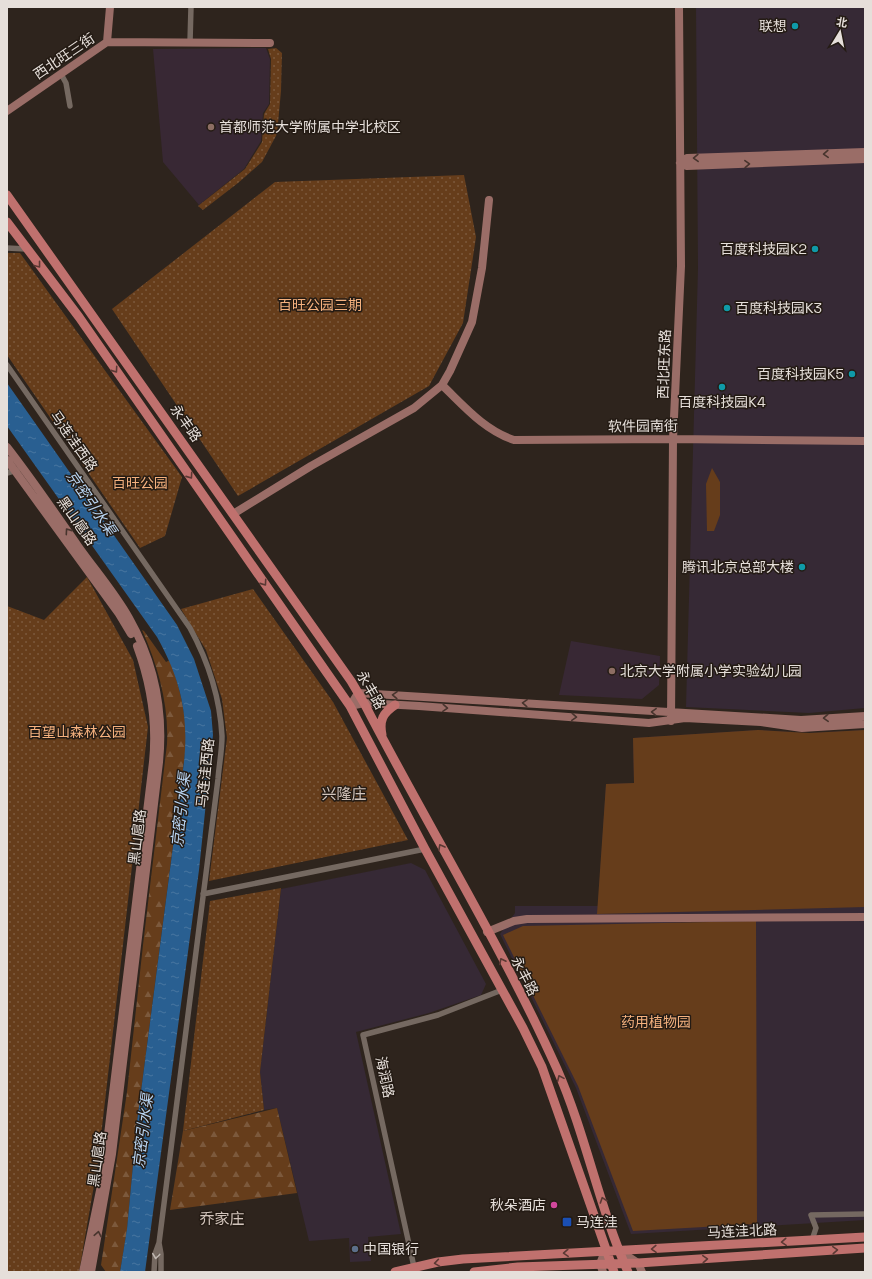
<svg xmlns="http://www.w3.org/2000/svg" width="872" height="1279" font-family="'Space Grotesk','Noto Sans SC',sans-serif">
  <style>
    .commercial { fill: #362935 }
    .education { fill: #382834 }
    .green { fill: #663d1b }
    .forest { fill: url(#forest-firs) }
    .park { fill: url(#park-dots) }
    .water { fill: url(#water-ripples) }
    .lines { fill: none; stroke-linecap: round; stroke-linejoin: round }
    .street { stroke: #756961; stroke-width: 5.5 }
    .secondary { stroke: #9a6d67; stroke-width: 8 }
    .primary { stroke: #c0716e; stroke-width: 9 }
    .oneway { stroke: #47342d }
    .oneway2 { stroke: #5b3934 }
    .oneway3 { stroke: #beb6b0 }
    .culture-dot { fill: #0f9aa8; stroke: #241b14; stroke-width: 1.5 }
    .education-dot { fill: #8d6e63; stroke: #241b14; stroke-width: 1.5 }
    .hotel-dot { fill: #d1479c; stroke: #241b14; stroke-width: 1.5 }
    .transit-dot { fill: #1a4fb4; stroke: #241b14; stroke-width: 1.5 }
    .service-dot { fill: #5c6f8a; stroke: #241b14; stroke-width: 1.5 }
    .labels { text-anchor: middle; stroke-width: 3; stroke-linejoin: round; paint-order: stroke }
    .poi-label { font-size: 14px; fill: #e6dfda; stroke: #241b14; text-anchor: end }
    .street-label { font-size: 14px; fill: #e6dfda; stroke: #241b14 }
    .park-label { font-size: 14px; fill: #f5b17e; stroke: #241b14 }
    .water-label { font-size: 15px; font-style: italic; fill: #b9d5f3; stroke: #241b14 }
    .neighbourhood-label { font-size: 15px; fill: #d2c4bb; stroke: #241b14 }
  </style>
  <defs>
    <pattern id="forest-firs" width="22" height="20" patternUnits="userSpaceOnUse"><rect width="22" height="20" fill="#663d1b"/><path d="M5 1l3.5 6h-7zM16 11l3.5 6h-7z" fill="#7c593c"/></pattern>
    <pattern id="park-dots" width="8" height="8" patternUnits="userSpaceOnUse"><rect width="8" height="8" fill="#663d1b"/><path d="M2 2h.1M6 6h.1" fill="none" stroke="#7c593c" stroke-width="1.8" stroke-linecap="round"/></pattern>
    <pattern id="water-ripples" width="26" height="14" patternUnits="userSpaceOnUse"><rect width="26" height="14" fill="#295f91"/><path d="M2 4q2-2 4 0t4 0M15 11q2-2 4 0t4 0" fill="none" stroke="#4876a0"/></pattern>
  </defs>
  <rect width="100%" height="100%" fill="#2e241d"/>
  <path class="commercial" d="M 696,7 L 865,7 L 865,708 L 809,713 L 686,707 L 698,268 Z
    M 758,730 L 809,733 L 865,730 L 865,1220 L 631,1234 L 576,1088 L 500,934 L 515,913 L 515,906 L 598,906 L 606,784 L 634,783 L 633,738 Z
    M 411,863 L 425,870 L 486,984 L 481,995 L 429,1013 L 356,1032 L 401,1234 L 368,1237 L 371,1261 L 350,1262 L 349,1238 L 309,1241 L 277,1108 L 264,1110 L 260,1072 L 281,889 Z"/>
  <path class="education" d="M 266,48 L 270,59 L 269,104 L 263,113 L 261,141 L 244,169 L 199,205 L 163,162 L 153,49 Z
    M 571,641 L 660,656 L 659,685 L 642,699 L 559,695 Z"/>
  <path class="green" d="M 712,468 L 720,482 L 720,515 L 714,531 L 707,531 L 706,484 Z
    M 758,730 L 809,733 L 865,730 L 865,907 L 597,914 L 606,784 L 634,783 L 633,738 Z
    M 756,921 L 757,1224 L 633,1231 L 578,1086 L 503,935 L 523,926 Z"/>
  <path class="forest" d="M 142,630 L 144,631 L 166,662 L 170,660 C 180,688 187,716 186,746 L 137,1122 L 127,1230 L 120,1272 L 106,1272 L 101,1265 L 127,1092 L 143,945 L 167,744 C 169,705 158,666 142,630 Z
    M 277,1108 L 297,1193 L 170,1210 L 183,1131 Z"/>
  <path class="park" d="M 276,48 L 282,53 L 281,91 L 277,134 L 262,162 L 238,183 L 203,210 L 198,206 L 245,169 L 262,142 L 264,114 L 270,104 L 271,59 L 268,49 Z
    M 464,175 L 476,237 L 463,323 L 429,386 L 238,496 L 112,309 L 275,182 Z
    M 7,253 L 20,253 L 182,477 L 165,536 L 140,548 L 7,355 Z
    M 87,577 L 133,660 L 148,727 L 98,1162 L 79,1272 L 7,1272 L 7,606 L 44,620 Z
    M 253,589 L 333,702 L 408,840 L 209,881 L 227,738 L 222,699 L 206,650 L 181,609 Z
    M 281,888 L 260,1072 L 264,1110 L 183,1131 L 210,901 Z"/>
  <path class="water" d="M 7,383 L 177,625 L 194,659 L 211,711 L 213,735 L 199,870 L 145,1272 L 120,1272 L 127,1229 L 137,1122 L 184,762 C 189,714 180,678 157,637 L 7,426 Z"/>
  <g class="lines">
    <path class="street" d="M 190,42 L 191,7
      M 61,74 L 66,83 L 70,106
      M 7,248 L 26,249
      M 7,365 L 190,628 C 208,661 220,698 222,736 C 222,751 219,765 218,779 L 159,1243
      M 7,473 L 17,470
      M 203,894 L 425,849
      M 812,1240 L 816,1228 L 811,1215 L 865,1214
      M 414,1267 L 363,1035 L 438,1015 L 502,990
      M 154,1272 L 155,1254 L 159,1243 L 161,1254 L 161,1272"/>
    <path class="secondary" d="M 107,42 L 270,43
      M 7,111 L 107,42 L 110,7
      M 680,163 L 687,158 L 865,152
      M 680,163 L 687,166 L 865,159
      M 442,385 C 464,406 484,430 514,440 L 673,439 L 865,441
      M 7,447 C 32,479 55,513 78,546 C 95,570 115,593 129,618 C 154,662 164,712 159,762 L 112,1154 L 91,1272
      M 7,460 L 119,614 L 131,634
      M 233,514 L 311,466 L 414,408 L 442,385 L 450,371 L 472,322 L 482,268 L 489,200
      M 350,706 L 358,693 L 801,720 L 865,716
      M 350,706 L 364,703 L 419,706 L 649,723 L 685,718 L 761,722 L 802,728 L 865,724
      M 671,721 L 673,439 L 681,266 L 679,7
      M 487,932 L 514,921 L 527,919 L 865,917
      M 620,1251 L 638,1263 L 642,1272
      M 83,1272 L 103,1176 L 153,762 C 157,722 151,684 137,646
      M 603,1272 L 600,1264 L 605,1251"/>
    <path class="primary" d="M 7,195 L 351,681 L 364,703 C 427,825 501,944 557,1069 C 586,1135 599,1207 628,1272
      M 7,222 L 79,317 L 350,706 L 425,849 L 523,1028 L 542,1067 L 614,1272
      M 382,735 C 379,720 383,713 395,705
      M 395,1272 L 438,1262 L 463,1259 L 865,1237
      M 474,1272 L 518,1267 L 638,1263 L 865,1248"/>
  </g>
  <defs><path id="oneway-chevron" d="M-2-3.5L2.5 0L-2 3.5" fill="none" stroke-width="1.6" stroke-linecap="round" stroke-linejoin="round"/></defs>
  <g class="oneway">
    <use href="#oneway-chevron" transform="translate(826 154) rotate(177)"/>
    <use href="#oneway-chevron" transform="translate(696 158) rotate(178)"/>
    <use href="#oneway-chevron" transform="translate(747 164) rotate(-2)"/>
    <use href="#oneway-chevron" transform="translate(68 531) rotate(-125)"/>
    <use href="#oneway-chevron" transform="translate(395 695) rotate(-177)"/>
    <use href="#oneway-chevron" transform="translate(525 703) rotate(-176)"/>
    <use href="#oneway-chevron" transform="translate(445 708) rotate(4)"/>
    <use href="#oneway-chevron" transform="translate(654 712) rotate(-178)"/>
    <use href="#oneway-chevron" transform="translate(574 717) rotate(4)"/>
    <use href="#oneway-chevron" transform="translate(826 718) rotate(177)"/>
    <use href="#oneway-chevron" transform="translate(98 1234) rotate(-79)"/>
  </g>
  <g class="oneway2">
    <use href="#oneway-chevron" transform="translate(38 265) rotate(52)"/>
    <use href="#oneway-chevron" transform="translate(115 370) rotate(55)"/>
    <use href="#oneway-chevron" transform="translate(190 476) rotate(55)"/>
    <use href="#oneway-chevron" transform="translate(264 583) rotate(55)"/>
    <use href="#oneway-chevron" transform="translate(441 847) rotate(-119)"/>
    <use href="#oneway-chevron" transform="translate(502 961) rotate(-117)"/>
    <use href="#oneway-chevron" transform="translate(560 1078) rotate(-114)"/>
    <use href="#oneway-chevron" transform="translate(603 1200) rotate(-109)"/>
    <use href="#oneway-chevron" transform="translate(784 1242) rotate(176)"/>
    <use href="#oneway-chevron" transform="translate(654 1249) rotate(178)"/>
    <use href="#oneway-chevron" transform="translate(835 1250) rotate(-4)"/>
    <use href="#oneway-chevron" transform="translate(566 1253) rotate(177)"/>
    <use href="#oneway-chevron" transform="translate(705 1259) rotate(-4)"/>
    <use href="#oneway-chevron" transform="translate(437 1263) rotate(171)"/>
  </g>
  <use class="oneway3" href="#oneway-chevron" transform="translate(156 1256) rotate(97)"/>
  <g class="culture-dot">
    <circle cx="795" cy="26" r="4"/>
    <circle cx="815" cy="249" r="4"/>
    <circle cx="727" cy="308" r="4"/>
    <circle cx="852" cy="374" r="4"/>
    <circle cx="722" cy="387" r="4"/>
    <circle cx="802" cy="567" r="4"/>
  </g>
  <g class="education-dot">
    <circle cx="211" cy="127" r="4"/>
    <circle cx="612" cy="671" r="4"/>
  </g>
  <circle class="hotel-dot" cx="554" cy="1205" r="4"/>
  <rect class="transit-dot" x="562" y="1217" width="10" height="10" rx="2"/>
  <circle class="service-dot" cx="355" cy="1249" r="4"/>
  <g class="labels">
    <g class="poi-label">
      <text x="787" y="31">联想</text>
      <text x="219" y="132" text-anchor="start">首都师范大学附属中学北校区</text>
      <text x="807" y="254">百度科技园K2</text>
      <text x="735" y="313" text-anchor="start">百度科技园K3</text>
      <text x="844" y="379">百度科技园K5</text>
      <text x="722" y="407" text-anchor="middle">百度科技园K4</text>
      <text x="794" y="572">腾讯北京总部大楼</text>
      <text x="620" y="676" text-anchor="start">北京大学附属小学实验幼儿园</text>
      <text x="546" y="1210">秋朵酒店</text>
      <text x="576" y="1227" text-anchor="start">马连洼</text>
      <text x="363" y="1254" text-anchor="start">中国银行</text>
    </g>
    <g class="street-label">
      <text transform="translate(64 56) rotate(-34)" y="5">西北旺三街</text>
      <text transform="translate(664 364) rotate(-88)" y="5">西北旺东路</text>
      <text transform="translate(186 423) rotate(55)" y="5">永丰路</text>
      <text transform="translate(643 426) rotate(-1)" y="5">软件园南街</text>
      <text transform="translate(74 441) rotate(55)" y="5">马连洼西路</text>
      <text transform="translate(77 521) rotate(55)" y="5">黑山扈路</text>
      <text transform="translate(371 690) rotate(60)" y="5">永丰路</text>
      <text transform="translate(205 773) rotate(-84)" y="5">马连洼西路</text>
      <text transform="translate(137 837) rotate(-83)" y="5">黑山扈路</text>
      <text transform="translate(525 976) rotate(63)" y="5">永丰路</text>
      <text transform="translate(385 1077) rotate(78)" y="5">海润路</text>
      <text transform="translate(97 1159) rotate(-82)" y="5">黑山扈路</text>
      <text transform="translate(742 1231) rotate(-3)" y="5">马连洼北路</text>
    </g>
    <g class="park-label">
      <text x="320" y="310">百旺公园三期</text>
      <text x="140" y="488">百旺公园</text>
      <text x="77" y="737">百望山森林公园</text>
      <text x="656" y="1027">药用植物园</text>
    </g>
    <g class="water-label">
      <text transform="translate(91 503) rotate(55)" y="5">京密引水渠</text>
      <text transform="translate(181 810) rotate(-84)" y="5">京密引水渠</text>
      <text transform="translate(143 1131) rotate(-83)" y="5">京密引水渠</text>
    </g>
    <g class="neighbourhood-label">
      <text x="344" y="799">兴隆庄</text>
      <text x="222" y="1224">乔家庄</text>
    </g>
  </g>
  <rect width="872" height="1279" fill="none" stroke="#e6dfda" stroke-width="16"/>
  <g transform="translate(840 32) rotate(10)" stroke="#241b14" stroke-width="3" paint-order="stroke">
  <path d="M0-3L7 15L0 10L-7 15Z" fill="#e6dfda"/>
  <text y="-6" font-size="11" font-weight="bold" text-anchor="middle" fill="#e6dfda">北</text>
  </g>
</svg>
